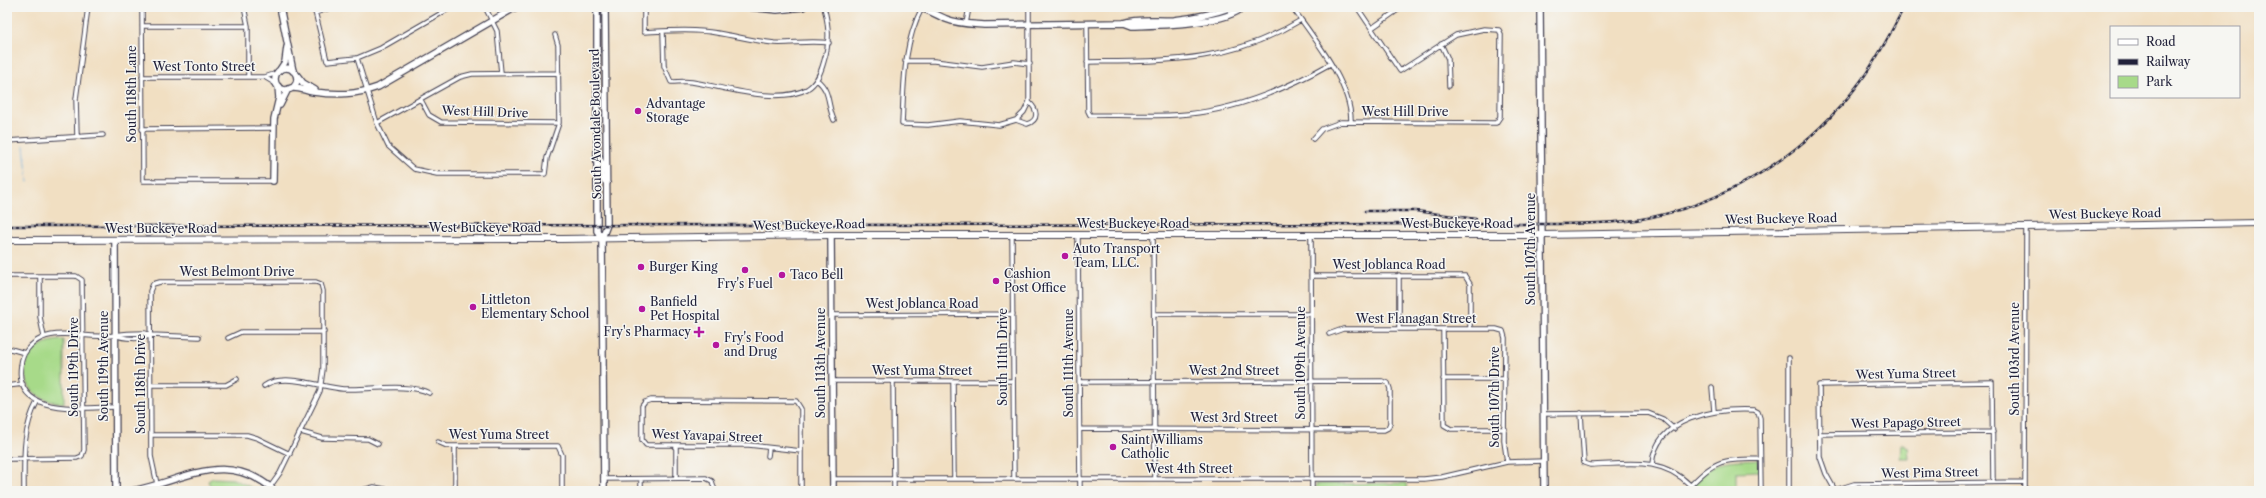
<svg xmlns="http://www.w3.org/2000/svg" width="2266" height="498" font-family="'Libre Caslon Text',serif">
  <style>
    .green { fill: #a7da89; stroke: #647e62 }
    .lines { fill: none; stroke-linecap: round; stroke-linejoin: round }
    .stream { stroke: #65a7d9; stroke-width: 1 }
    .street-casing { stroke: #413e4f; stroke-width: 5.5 }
    .secondary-casing { stroke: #413e4f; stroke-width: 8 }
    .primary-casing { stroke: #413e4f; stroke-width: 8 }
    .street { stroke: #fff; stroke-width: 3.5 }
    .secondary { stroke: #fff; stroke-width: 5.5 }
    .primary { stroke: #fff; stroke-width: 6 }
    .rail-casing { stroke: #22223b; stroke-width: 2.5 }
    .rail { stroke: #f6f6f2; stroke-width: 1; stroke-dasharray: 3; stroke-linecap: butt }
    .poi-dot { fill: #b5179e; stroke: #f6f6f2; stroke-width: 1.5 }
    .labels { text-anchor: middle; stroke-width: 3; stroke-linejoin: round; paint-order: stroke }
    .street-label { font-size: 12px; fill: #22223b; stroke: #f6f6f2 }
    .poi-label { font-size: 12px; fill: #22223b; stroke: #f6f6f2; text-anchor: start }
  </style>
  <rect width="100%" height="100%" fill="#f6f6f2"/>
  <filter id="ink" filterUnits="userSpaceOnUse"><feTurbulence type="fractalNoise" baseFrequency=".025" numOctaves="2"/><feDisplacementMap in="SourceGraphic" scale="8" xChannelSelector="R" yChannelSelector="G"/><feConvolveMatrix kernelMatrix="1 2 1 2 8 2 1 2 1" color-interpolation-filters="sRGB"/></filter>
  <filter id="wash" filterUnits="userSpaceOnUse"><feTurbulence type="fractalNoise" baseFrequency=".012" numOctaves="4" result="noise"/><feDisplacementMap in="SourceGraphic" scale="16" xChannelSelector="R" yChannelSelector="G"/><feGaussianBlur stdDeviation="0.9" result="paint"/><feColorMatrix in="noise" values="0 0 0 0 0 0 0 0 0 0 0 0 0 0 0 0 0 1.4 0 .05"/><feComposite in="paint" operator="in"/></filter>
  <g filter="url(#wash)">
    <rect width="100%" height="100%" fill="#f1dfc2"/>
    <path class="green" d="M 64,340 L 64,403 C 12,402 12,340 64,340 Z
      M 1901,443 L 1908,447 L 1909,458 L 1900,458 Z
      M 1760,459 L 1761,471 L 1736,472 L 1736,491 L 1685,491 C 1717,459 1715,461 1760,459 Z
      M 213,478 L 233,479 L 259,491 C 245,491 212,496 208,481 Z
      M 1406,483 L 1407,491 L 1316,491 L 1316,484 Z"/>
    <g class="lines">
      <path class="stream" d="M 24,146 L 28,182"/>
    </g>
  </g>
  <g filter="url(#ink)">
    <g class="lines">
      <defs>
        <path id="street" d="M 142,7 L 143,181 L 273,181
          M 244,7 L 248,26 L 248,77
          M 314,7 L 327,61 L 357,58 L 381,48 L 452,7
          M 485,7 L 497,31 L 501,73
          M 644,7 L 644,32 C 667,31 693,29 717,33 C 736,36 754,41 774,43 C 792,44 810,40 829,43
          M 1292,7 C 1313,37 1352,84 1351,122
          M 922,8 C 903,44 904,84 902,124 L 928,125 L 960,121 L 999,125 L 1016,120 L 1024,112 L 1029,102 L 1029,7
          M 315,13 L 333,7
          M 1087,23 L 1088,111 L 1090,115 C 1123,115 1156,117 1188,114 C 1239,109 1286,89 1330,64
          M 966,24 L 969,7
          M 142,26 L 248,26
          M 1372,28 L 1402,7
          M 663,32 L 664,66 L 671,82 C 678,82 685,81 692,82 C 724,87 777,105 807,89 C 817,83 821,72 824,61 C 830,42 829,26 824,7
          M 1441,44 L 1448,59 L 1449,86
          M 357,58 L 377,123 L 388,146 L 414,169 L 437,174 L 545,174 L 547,158 L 559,123 L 558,45 L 555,35
          M 905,61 L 934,61 L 982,67 L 1014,62 L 1030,64
          M 1087,62 C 1167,61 1230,63 1301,20
          M 142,77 L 265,77 L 277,73
          M 266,78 L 276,84
          M 817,80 C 831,91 827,105 834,120
          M 421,100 L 429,115 L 441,122 L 559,123
          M 1016,120 L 1027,124 C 1040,120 1037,109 1029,102
          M 377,123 L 460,77 L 472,74 L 559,73
          M 142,129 L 273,128
          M 77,136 L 76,99 L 88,7
          M 1313,139 L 1322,129 L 1341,122 L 1496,123 L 1500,117 L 1501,34 L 1499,30 L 1484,29 L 1456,35 L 1400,71 L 1357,7
          M 7,141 L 103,135
          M 1311,234 L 1312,491
          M 1012,235 L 1014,479
          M 1078,235 L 1080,491
          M 1153,235 L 1155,479
          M 7,276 L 76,276 L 82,280 L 84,450 L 82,456 L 77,458 L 7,459
          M 40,276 L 40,317 L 44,337
          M 1311,276 L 1465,276 L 1470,284 L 1470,329
          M 1154,314 L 1311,314
          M 831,315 L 1013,314
          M 1399,329 L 1399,275
          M 1443,329 L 1444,425 L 1451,429 L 1505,429
          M 1329,334 L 1343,329 L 1496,329 L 1503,331 L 1505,338 L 1504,441 L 1507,462
          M 115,335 C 123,339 143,340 151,335
          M 228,338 L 241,332 L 324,332
          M 7,348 L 25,353
          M 1789,358 L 1789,491
          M 1443,379 L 1505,379
          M 832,381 L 1013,381
          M 893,381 L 894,491
          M 953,381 L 954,479
          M 1079,382 L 1382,381 L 1388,383 L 1390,389 L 1390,423 L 1388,428 L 1384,430 L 1080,429
          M 151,385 L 226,385 L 237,379
          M 7,386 L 23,384
          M 264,386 C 283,372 321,387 343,389 C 363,390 413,383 429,393
          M 1712,387 L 1714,411
          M 116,407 C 84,407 13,418 21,365 C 22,353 31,343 42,338 C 65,329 92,340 115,335 C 125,333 134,333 145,333 L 151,335 L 199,337
          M 1581,413 L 1584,463 L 1590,465 C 1628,464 1661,456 1690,485
          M 1543,414 L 1648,413 L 1663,419 L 1674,429
          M 301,432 L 322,438 L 368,439 L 378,444
          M 1820,434 L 1993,432
          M 151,435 L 247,435 L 257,438 L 290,454
          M 438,442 L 447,446 L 558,446 L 562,455 L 562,491
          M 455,446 L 455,491
          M 676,446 L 676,478
          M 801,451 L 749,445 L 646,445 L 642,440 L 642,406 L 645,402 L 651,400 L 796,401 L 801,409 L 801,491
          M 768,456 L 769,448
          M 1652,464 C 1656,417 1716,408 1754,410 L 1758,412 L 1760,418 L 1761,491
          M 603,479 L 706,478 L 712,481 L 715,491
          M 641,479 L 641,491
          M 833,479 L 1424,479 L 1442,477 L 1507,462 L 1544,461
          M 157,484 L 151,456 L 150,291 L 153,284 L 160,282 L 316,282 L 321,284 L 323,291 L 323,369 L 320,391 L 280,473 L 270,487
          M 1835,490 L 1854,484 L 2025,482
          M 24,491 C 24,459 22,430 37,402
          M 359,491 L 374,487 L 395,491
          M 1685,491 C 1715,460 1718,460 1760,459
          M 1833,491 L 1835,490 L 1826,474 L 1820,457 L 1819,385 L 1992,382 L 1993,482
          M 2025,491 L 2026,227"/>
        <path id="secondary" d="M 280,7 L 293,71
          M 597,7 L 597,231 L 602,238
          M 749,7 L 777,10 L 803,7
          M 916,7 C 926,8 936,15 946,19 C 958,24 971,24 984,25 L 1124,23 C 1139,18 1157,21 1174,20 C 1193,18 1213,14 1232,7
          M 1540,7 L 1544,491
          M 1124,23 L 1132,26 C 1157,25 1225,25 1243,7
          M275 79a11 11 0 1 1 22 0a11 11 0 1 1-22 0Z
          M 279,71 L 285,62 L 287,47
          M 296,74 L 303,83 L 315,90
          M 291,88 C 300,87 305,91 313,92 C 336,95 356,95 378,87 L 516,7
          M 280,105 L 288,89
          M 598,155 L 601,162 L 601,177 L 607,183
          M 273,181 L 274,119 L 279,98 L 278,86
          M 831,235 L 833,491
          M 115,240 L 116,491
          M 132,491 C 184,481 226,448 275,491
          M 604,491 L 602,238 L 607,225 L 605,7"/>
        <path id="primary" d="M 7,240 L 562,239 L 831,235 L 1542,235 L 2259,223"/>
      </defs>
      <use href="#street" class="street-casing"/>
      <use href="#secondary" class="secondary-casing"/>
      <use href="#primary" class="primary-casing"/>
      <use href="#street" class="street"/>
      <use href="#secondary" class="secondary"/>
      <use href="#primary" class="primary"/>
      <defs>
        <path id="rail" d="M 1365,211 L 1416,211 L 1476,219
          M 7,226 L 1542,224 C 1573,224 1605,224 1636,220 C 1724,206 1807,154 1860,82 C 1877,59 1891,33 1904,7"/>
      </defs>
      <use href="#rail" class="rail-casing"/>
      <use href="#rail" class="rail"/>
    </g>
  </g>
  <g class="poi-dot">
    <circle cx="638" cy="111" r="4"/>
    <circle cx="1065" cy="256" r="4"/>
    <circle cx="641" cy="267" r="4"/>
    <circle cx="745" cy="270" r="4"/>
    <circle cx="782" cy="275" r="4"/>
    <circle cx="996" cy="281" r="4"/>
    <circle cx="473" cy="307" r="4"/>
    <circle cx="642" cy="309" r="4"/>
    <path d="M697 326h4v4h4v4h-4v4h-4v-4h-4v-4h4z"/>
    <circle cx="716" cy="345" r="4"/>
    <circle cx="1113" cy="447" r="4"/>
  </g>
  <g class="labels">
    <g class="street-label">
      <text x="204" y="71">West Tonto Street</text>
      <text transform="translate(132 94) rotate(-90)" y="4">South 118th Lane</text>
      <text transform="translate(485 112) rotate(2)" y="4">West Hill Drive</text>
      <text x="1405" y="116">West Hill Drive</text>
      <text transform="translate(596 124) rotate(-91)" y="4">South Avondale Boulevard</text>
      <text transform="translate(2105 214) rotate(-1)" y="4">West Buckeye Road</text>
      <text transform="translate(1781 219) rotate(-1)" y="4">West Buckeye Road</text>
      <text x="1133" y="228">West Buckeye Road</text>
      <text x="1457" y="228">West Buckeye Road</text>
      <text transform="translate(809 225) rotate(-1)" y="4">West Buckeye Road</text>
      <text x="485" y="232">West Buckeye Road</text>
      <text x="161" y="233">West Buckeye Road</text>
      <text transform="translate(1531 249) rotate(-90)" y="4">South 107th Avenue</text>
      <text x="1389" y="269">West Joblanca Road</text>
      <text x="237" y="276">West Belmont Drive</text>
      <text x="922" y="308">West Joblanca Road</text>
      <text x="1416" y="323">West Flanagan Street</text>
      <text transform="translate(1003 357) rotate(-90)" y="4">South 111th Drive</text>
      <text transform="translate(2015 359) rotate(-90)" y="4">South 103rd Avenue</text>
      <text transform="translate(821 363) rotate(-90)" y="4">South 113th Avenue</text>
      <text transform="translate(1069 363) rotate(-90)" y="4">South 111th Avenue</text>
      <text transform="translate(1301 363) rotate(-90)" y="4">South 109th Avenue</text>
      <text transform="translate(104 366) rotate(-90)" y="4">South 119th Avenue</text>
      <text transform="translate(74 367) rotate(-90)" y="4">South 119th Drive</text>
      <text x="922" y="375">West Yuma Street</text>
      <text x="1234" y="375">West 2nd Street</text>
      <text transform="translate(1906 374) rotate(-1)" y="4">West Yuma Street</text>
      <text transform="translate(141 384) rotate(-90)" y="4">South 118th Drive</text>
      <text transform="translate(1495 397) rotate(-90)" y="4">South 107th Drive</text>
      <text x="1234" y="422">West 3rd Street</text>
      <text transform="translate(1906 423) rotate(-1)" y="4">West Papago Street</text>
      <text x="499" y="439">West Yuma Street</text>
      <text transform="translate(707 436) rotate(2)" y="4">West Yavapai Street</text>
      <text x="1189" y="473">West 4th Street</text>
      <text transform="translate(1930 473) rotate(-1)" y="4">West Pima Street</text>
    </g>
    <g class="poi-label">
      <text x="646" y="108">Advantage<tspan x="646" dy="14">Storage</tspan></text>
      <text x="1073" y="253">Auto Transport<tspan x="1073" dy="14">Team, LLC.</tspan></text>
      <text x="649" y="271">Burger King</text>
      <text x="1004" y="278">Cashion<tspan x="1004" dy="14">Post Office</tspan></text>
      <text x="790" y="279">Taco Bell</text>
      <text x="745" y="288" text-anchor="middle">Fry's Fuel</text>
      <text x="481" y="304">Littleton<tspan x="481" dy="14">Elementary School</tspan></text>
      <text x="650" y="306">Banfield<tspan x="650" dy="14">Pet Hospital</tspan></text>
      <text x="691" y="336" text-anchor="end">Fry's Pharmacy</text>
      <text x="724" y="342">Fry's Food<tspan x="724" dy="14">and Drug</tspan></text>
      <text x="1121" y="444">Saint Williams<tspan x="1121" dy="14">Catholic</tspan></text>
    </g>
  </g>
  <rect width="2266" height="498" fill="none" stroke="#f6f6f2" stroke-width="24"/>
  <rect x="2110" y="26" width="130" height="72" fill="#f6f6f2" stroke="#a1a1a9"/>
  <rect x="2118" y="39" width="20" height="6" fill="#ffffff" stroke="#a1a1a9"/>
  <text x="2146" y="46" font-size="12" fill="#22223b">Road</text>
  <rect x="2118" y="59" width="20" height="6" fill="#22223b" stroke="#a1a1a9"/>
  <text x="2146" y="66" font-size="12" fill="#22223b">Railway</text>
  <rect x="2118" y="76" width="20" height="12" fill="#a7da89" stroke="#a1a1a9"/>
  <text x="2146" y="86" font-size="12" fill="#22223b">Park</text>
</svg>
